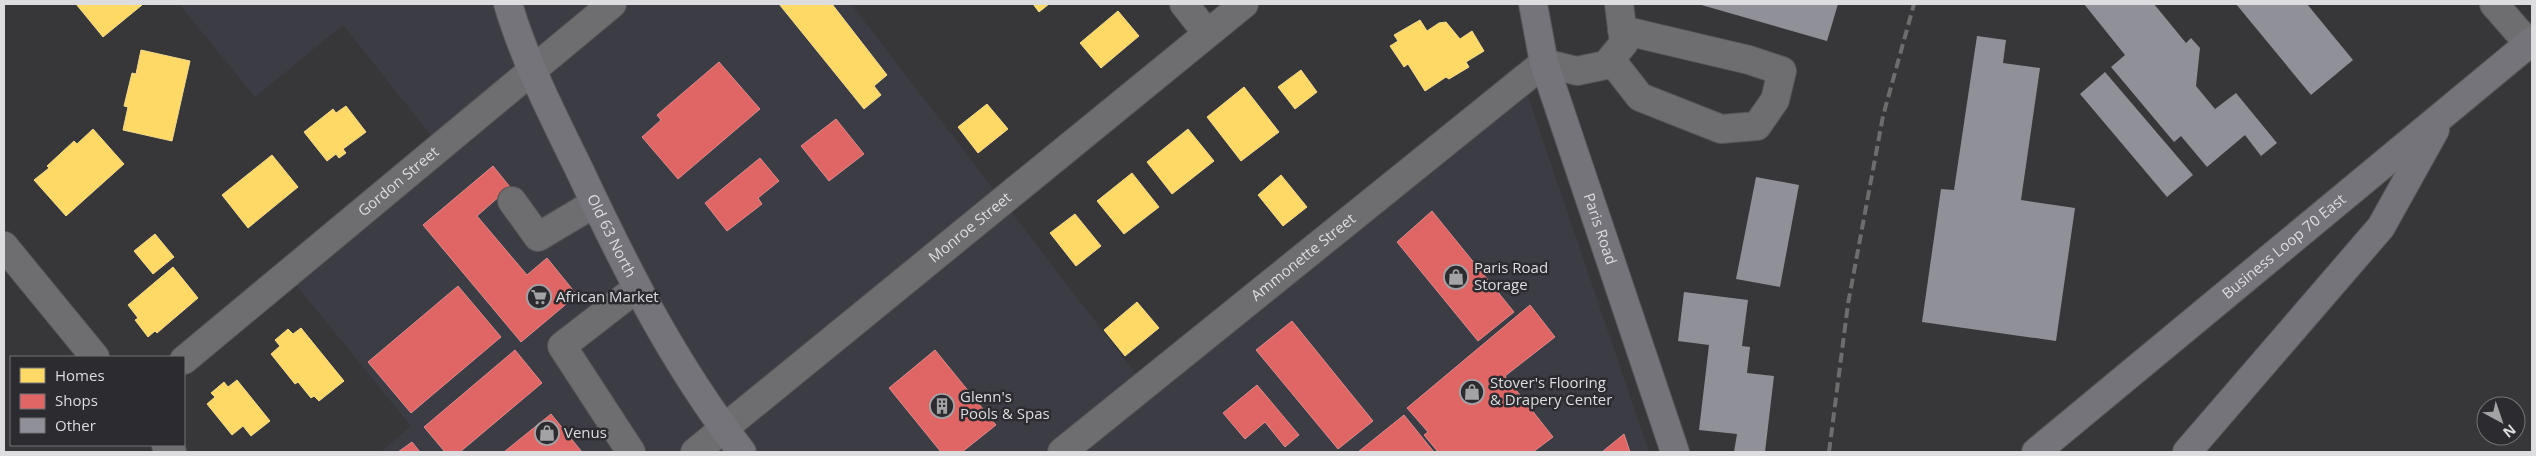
<svg xmlns="http://www.w3.org/2000/svg" width="2536" height="456" font-family="'Open Sans',sans-serif">
  <style>
    .built { fill: #3c3c45 }
    .homes { fill: #ffd966; stroke: #f5da8b }
    .shops { fill: #e06666; stroke: #df8a8b }
    .building { fill: #909098 }
    .lines { fill: none; stroke-linecap: round; stroke-linejoin: round }
    .minor-casing { stroke: #555556; stroke-width: 30 }
    .major-casing { stroke: #555556; stroke-width: 30 }
    .minor { stroke: #6e6e70; stroke-width: 28 }
    .major { stroke: #74747a; stroke-width: 28 }
    .rail { stroke: #6d6d6e; stroke-width: 4; stroke-dasharray: 10 5; stroke-linecap: butt }
    .labels { text-anchor: middle; stroke-width: 5; stroke-linejoin: round; paint-order: stroke }
    .street-label { font-size: 15px; fill: #dddde0; stroke: #2c2c30 }
    .poi-label { font-size: 15px; fill: #dddde0; stroke: #2c2c30; text-anchor: start }
  </style>
  <rect width="100%" height="100%" fill="#373739"/>
  <path class="built" d="M 179,4 L 851,4 L 1142,382 L 1517,64 L 1649,452 L 381,452 L 411,426 L 292,280 L 444,152 L 343,25 L 255,97 Z"/>
  <path class="homes" d="M 76,4 L 140,4 L 142,5 L 103,37 Z
    M 779,4 L 832,4 L 887,75 L 874,86 L 881,95 L 864,109 Z
    M 1033,4 L 1049,4 L 1039,12 Z
    M 1118,11 L 1139,36 L 1101,68 L 1080,43 Z
    M 1420,20 L 1427,31 L 1439,23 L 1446,22 L 1460,39 L 1472,31 L 1484,51 L 1466,62 L 1469,67 L 1449,79 L 1446,77 L 1425,91 L 1408,64 L 1404,67 L 1390,46 L 1398,41 L 1394,35 Z
    M 141,50 L 190,61 L 172,141 L 123,130 L 128,107 L 124,106 L 132,73 L 136,74 Z
    M 1301,70 L 1317,92 L 1295,109 L 1278,87 Z
    M 1244,87 L 1279,132 L 1241,161 L 1207,117 Z
    M 987,104 L 1008,129 L 978,153 L 958,127 Z
    M 346,106 L 366,132 L 343,149 L 346,153 L 339,158 L 336,154 L 327,161 L 304,132 L 333,109 L 336,113 Z
    M 93,129 L 124,164 L 66,216 L 34,180 L 49,168 L 47,166 L 74,141 L 77,144 Z
    M 1188,129 L 1214,161 L 1172,194 L 1147,162 Z
    M 272,155 L 298,187 L 248,228 L 222,195 Z
    M 1132,173 L 1159,207 L 1124,234 L 1097,201 Z
    M 1281,175 L 1307,207 L 1283,226 L 1258,195 Z
    M 1075,214 L 1101,246 L 1076,266 L 1050,233 Z
    M 155,234 L 174,257 L 153,274 L 134,251 Z
    M 173,267 L 198,298 L 157,333 L 155,331 L 148,337 L 135,320 L 138,318 L 128,305 Z
    M 1137,302 L 1159,328 L 1125,356 L 1104,330 Z
    M 301,328 L 344,381 L 319,401 L 314,396 L 311,398 L 298,382 L 295,384 L 271,354 L 280,346 L 275,340 L 288,329 L 293,334 Z
    M 237,380 L 270,421 L 251,436 L 243,426 L 232,435 L 207,404 L 215,397 L 211,393 L 224,382 L 228,387 Z"/>
  <path class="shops" d="M 719,62 L 760,109 L 678,179 L 642,137 L 661,120 L 657,115 Z
    M 836,119 L 864,154 L 829,181 L 801,146 Z
    M 760,158 L 779,181 L 758,198 L 762,204 L 727,231 L 705,203 Z
    M 493,166 L 510,187 L 477,216 L 527,275 L 547,258 L 577,295 L 521,342 L 423,225 Z
    M 1432,211 L 1514,312 L 1478,341 L 1397,242 Z
    M 458,286 L 501,337 L 411,413 L 368,362 Z
    M 1530,305 L 1555,337 L 1505,376 L 1553,437 L 1533,452 L 1438,452 L 1424,435 L 1428,432 L 1407,408 Z
    M 1292,321 L 1373,421 L 1338,449 L 1256,350 Z
    M 515,350 L 542,383 L 460,452 L 445,452 L 424,427 Z
    M 935,350 L 996,425 L 962,452 L 941,452 L 889,388 Z
    M 1257,385 L 1299,435 L 1285,447 L 1265,422 L 1245,439 L 1223,413 Z
    M 551,414 L 582,452 L 504,452 Z
    M 1404,415 L 1434,452 L 1358,452 Z
    M 1624,434 L 1630,452 L 1602,452 Z
    M 412,442 L 420,452 L 398,452 Z"/>
  <path class="building" d="M 1698,4 L 1838,4 L 1827,41 Z
    M 2084,4 L 2154,4 L 2186,43 L 2191,38 L 2200,48 L 2196,86 L 2215,109 L 2236,93 L 2277,143 L 2261,156 L 2245,135 L 2207,167 L 2181,136 L 2174,142 L 2111,67 L 2125,55 Z
    M 2236,4 L 2307,4 L 2353,60 L 2311,95 Z
    M 1977,36 L 2006,40 L 2003,63 L 2040,68 L 2021,200 L 2075,208 L 2056,341 L 1922,322 L 1941,189 L 1954,190 Z
    M 2105,72 L 2193,175 L 2167,197 L 2080,94 Z
    M 1756,177 L 1799,185 L 1780,287 L 1736,279 Z
    M 1684,292 L 1748,300 L 1742,346 L 1750,347 L 1747,373 L 1774,376 L 1765,452 L 1734,452 L 1737,434 L 1699,430 L 1709,345 L 1678,341 Z"/>
  <g class="lines">
    <defs>
      <g id="minor">
        <path d="M 1184,4 L 1207,33"/>
        <path d="M 2494,4 L 2529,44"/>
        <path d="M 1611,60 L 1640,97 L 1721,129 L 1757,126 L 1775,100 L 1782,71 L 1749,60 L 1622,30"/>
        <path d="M 512,201 L 538,237 L 595,203"/>
        <path d="M 4,246 L 95,357"/>
        <path id="s1" d="M 184,360 L 612,4"/>
        <path d="M 166,445 L 172,452"/>
        <path d="M 631,452 L 562,346 L 637,288"/>
        <path id="s2" d="M 695,452 L 1244,4"/>
        <path id="s3" d="M 1062,452 L 1544,63 L 1577,71 L 1606,65 L 1624,43 L 1619,4"/>
      </g>
      <g id="major">
        <path id="s4" d="M 508,4 C 525,61 552,114 578,167 C 625,267 674,365 742,452"/>
        <path id="s5" d="M 1533,4 L 1544,63 L 1675,452"/>
        <path id="s6" d="M 2036,452 L 2532,41"/>
        <path d="M 2187,452 L 2381,227 L 2435,130"/>
      </g>
    </defs>
    <use href="#minor" class="minor-casing"/>
    <use href="#major" class="major-casing"/>
    <use href="#minor" class="minor"/>
    <use href="#major" class="major"/>
    <path class="rail" d="M 1829,452 L 1848,304 L 1883,116 L 1914,4"/>
  </g>
  <defs>
    <symbol id="shop-ring" viewBox="-11 -11 22 22"><circle r="9.5" fill="#2c2c30" stroke="#a3a3a6" stroke-width="1.5"/><path d="M-5-2.5h2.3a2.7 3.5 0 0 1 5.4 0H5L5.5 6h-11ZM-1.5-2.5h3a1.5 2.3 0 0 0-3 0Z" fill="#a3a3a6"/></symbol>
    <symbol id="supermarket-ring" viewBox="-11 -11 22 22"><circle r="9.5" fill="#2c2c30" stroke="#a3a3a6" stroke-width="1.5"/><path d="M-6-5.5h2.5l.6 2H6L4.5 2H-2.5L-4.4-4H-6ZM-1.5 3.2a1.3 1.3 0 1 0 .1 0ZM3 3.2a1.3 1.3 0 1 0 .1 0Z" fill="#a3a3a6"/></symbol>
    <symbol id="building-ring" viewBox="-11 -11 22 22"><circle r="9.5" fill="#2c2c30" stroke="#a3a3a6" stroke-width="1.5"/><path d="M-4-6H4V6H1V3H-1V6H-4ZM-2.5-4.3h1.7v1.8h-1.7ZM.8-4.3h1.7v1.8H.8ZM-2.5-1h1.7V.8h-1.7ZM.8-1h1.7V.8H.8Z" fill="#a3a3a6"/></symbol>
  </defs>
  <g fill-rule="evenodd">
    <use href="#shop-ring" x="1442" y="263" width="28" height="28"/>
    <use href="#supermarket-ring" x="525" y="283" width="28" height="28"/>
    <use href="#shop-ring" x="1458" y="378" width="28" height="28"/>
    <use href="#building-ring" x="928" y="392" width="28" height="28"/>
    <use href="#shop-ring" x="533" y="419" width="28" height="28"/>
  </g>
  <g class="labels">
    <g class="street-label">
      <text dy="5" stroke="none"><textPath href="#s1" startOffset="279">Gordon Street</textPath></text>
      <text dy="5" stroke="none"><textPath href="#s2" startOffset="355">Monroe Street</textPath></text>
      <text dy="5" stroke="none"><textPath href="#s5" startOffset="235">Paris Road</textPath></text>
      <text dy="5" stroke="none"><textPath href="#s4" startOffset="254">Old 63 North</textPath></text>
      <text dy="5" stroke="none"><textPath href="#s6" startOffset="322">Business Loop 70 East</textPath></text>
      <text dy="5" stroke="none"><textPath href="#s3" startOffset="310">Ammonette Street</textPath></text>
    </g>
    <g class="poi-label">
      <text x="1474" y="273">Paris Road<tspan x="1474" dy="17">Storage</tspan></text>
      <text x="556" y="302">African Market</text>
      <text x="1490" y="388">Stover's Flooring<tspan x="1490" dy="17">&amp; Drapery Center</tspan></text>
      <text x="960" y="402">Glenn's<tspan x="960" dy="17">Pools &amp; Spas</tspan></text>
      <text x="564" y="438">Venus</text>
    </g>
  </g>
  <rect width="2536" height="456" fill="none" stroke="#dddde0" stroke-width="10"/>
  <rect x="10" y="356" width="175" height="90" fill="#2c2c30" stroke="#737376"/>
  <rect x="20" y="368" width="25" height="15" fill="#ffd966" stroke="#737376"/>
  <text x="55" y="381" font-size="15" fill="#dddde0">Homes</text>
  <rect x="20" y="394" width="25" height="15" fill="#e06666" stroke="#737376"/>
  <text x="55" y="406" font-size="15" fill="#dddde0">Shops</text>
  <rect x="20" y="418" width="25" height="15" fill="#909098" stroke="#737376"/>
  <text x="55" y="431" font-size="15" fill="#dddde0">Other</text>
  <g transform="translate(2501 421) rotate(140)"><circle r="24" fill="#2c2c30" stroke="#737376"/>
  <path d="M0-4L9 19L0 12L-9 19Z" fill="#a3a3a6"/>
  <text y="-8" font-size="14" font-weight="bold" text-anchor="middle" fill="#dddde0">N</text>
  </g>
</svg>
